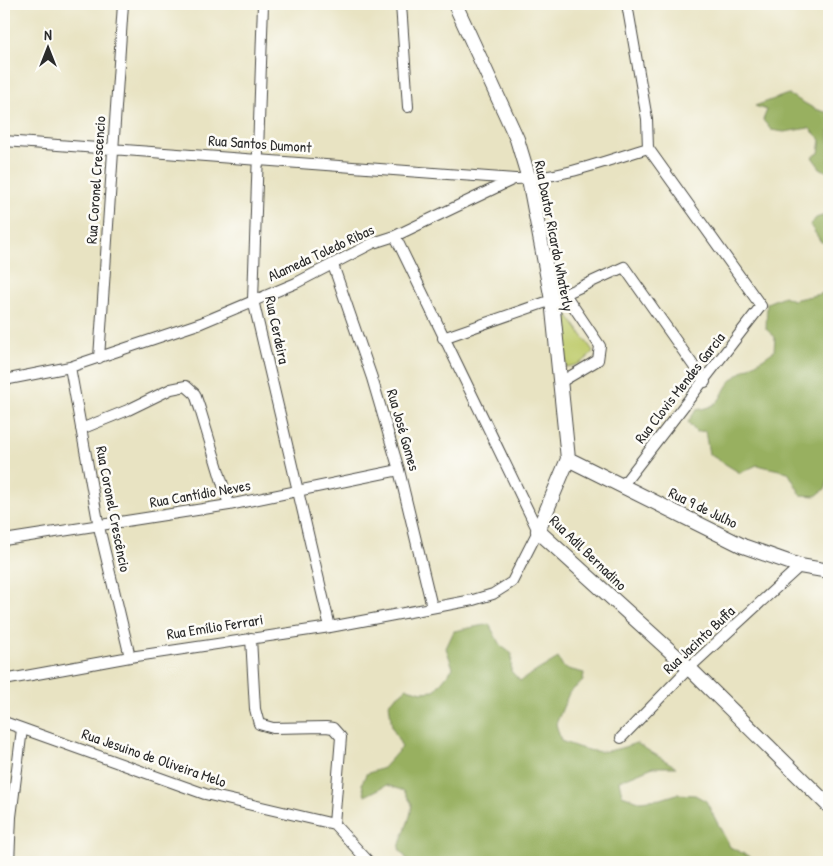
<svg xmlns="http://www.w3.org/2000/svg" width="833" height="866" font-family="'Patrick Hand',sans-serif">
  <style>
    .green { fill: #c0cc6e; stroke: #767c4c }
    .forest { fill: #98b061; stroke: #626e46 }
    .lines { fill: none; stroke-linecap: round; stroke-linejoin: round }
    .minor-casing { stroke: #474742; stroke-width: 12 }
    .secondary-casing { stroke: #474742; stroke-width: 16 }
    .minor { stroke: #fff; stroke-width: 10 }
    .secondary { stroke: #fff; stroke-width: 14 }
    .labels { text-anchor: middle; stroke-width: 5; stroke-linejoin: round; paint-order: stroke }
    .street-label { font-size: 15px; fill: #2b2b2b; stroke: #fdfcf7 }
  </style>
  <rect width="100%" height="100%" fill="#fdfcf7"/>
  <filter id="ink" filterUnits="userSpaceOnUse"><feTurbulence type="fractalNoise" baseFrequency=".02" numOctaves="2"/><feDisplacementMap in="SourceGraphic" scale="10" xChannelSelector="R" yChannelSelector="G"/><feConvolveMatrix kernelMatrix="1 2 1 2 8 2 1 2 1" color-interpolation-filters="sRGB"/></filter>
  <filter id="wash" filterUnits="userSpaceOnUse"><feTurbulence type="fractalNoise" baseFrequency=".0096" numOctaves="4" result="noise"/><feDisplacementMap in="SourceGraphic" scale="20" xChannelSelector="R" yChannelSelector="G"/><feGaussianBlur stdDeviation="1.12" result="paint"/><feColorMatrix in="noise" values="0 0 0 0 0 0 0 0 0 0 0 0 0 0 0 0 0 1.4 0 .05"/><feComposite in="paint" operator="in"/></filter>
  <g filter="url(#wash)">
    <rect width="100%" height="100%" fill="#e8e3c2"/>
    <path class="green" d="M 564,310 L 593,351 C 586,362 578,365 566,367 Z"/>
    <path class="forest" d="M 788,94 L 815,109 L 829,113 L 829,173 L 820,168 L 812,157 L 819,153 L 821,140 L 809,128 L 784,132 L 771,130 L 763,120 L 767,110 L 755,106 Z
      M 829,211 L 829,243 L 821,242 L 810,225 L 816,218 L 828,214 Z
      M 829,292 L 829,475 L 826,488 L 816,496 L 801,495 L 788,472 L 757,465 L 740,473 L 709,454 L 705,431 L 696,432 L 688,422 L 696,410 C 728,405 717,392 735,377 C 747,367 761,361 774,351 L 775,337 L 766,329 L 767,303 L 784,296 L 793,300 Z
      M 489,624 L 500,645 L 512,654 L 511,671 L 520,681 L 558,658 L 564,668 L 584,673 L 583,681 L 569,693 L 556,724 L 561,741 C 595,754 602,755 636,743 L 676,767 L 653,767 L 619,781 L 622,795 L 639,801 L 661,799 L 677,794 L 695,795 L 706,801 L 730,847 L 760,862 L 409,862 L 399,849 C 402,833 411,821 412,804 L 404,791 L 387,785 L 365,796 L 362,784 L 366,774 L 383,768 L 402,747 L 392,727 L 389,703 L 407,688 L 422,692 L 434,691 L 453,668 L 446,648 L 454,631 Z"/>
  </g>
  <g filter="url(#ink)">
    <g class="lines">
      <defs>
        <path id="minor" d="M 263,4 L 253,300 L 330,627
          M 401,4 L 408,107
          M 627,4 L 647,119 L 648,148
          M 4,141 L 515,179 C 560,179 605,161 648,148
          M 333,265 L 372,378 L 399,470 L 432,607
          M 443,338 L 552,300 L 624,267 L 705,382
          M 99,358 L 123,4
          M 70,367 L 99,527 L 130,657
          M 4,380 L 70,367 L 201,323 L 296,283 L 373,243 L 395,236 L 514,179
          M 559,383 L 598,360 L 600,346 L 565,294
          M 81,429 L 128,410 L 171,389 L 186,386 L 195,394 L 200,409 L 229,505
          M 622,486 L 761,306 L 648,148
          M 4,540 L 229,505 L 399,470
          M 251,638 L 255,709 L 259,724 L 273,728 L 326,727 L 333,728 L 341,737 L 334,824
          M 4,680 L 130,657 L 330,627 L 473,600 L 493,594 L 512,582 L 538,531 L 395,236
          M 4,722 L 205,794 L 334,824 L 369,862
          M 621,738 L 689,668 L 800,566
          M 9,862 L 11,817 L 22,729"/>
        <path id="secondary" d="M 455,4 L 517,139 L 529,179 L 552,300 L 568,459 L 538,531 L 689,668 L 829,806
          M 568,459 L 743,546 L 800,566 L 829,571"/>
      </defs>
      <use href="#minor" class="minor-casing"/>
      <use href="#secondary" class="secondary-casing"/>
      <use href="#minor" class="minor"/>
      <use href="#secondary" class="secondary"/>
    </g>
  </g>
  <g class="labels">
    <g class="street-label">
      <text transform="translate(260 144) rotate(4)" y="5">Rua Santos Dumont</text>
      <text transform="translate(96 180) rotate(-86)" y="5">Rua Coronel Crescencio</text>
      <text transform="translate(554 236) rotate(79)" y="5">Rua Doutor Ricardo Whaterly</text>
      <text transform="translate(321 253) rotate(-25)" y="5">Alameda Toledo Ribas</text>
      <text transform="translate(277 330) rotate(78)" y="5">Rua Cerdeira</text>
      <text transform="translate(680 388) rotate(-52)" y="5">Rua Clovis Mendes Garcia</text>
      <text transform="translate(403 430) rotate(74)" y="5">Rua José Gomes</text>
      <text transform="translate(200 494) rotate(-10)" y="5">Rua Cantídio Neves</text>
      <text transform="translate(703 508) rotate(26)" y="5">Rua 9 de Julho</text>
      <text transform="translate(113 509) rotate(79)" y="5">Rua Coronel Crescêncio</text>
      <text transform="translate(588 553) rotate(44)" y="5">Rua Adil Bernadino</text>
      <text transform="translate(215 627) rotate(-9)" y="5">Rua Emílio Ferrari</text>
      <text transform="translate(699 640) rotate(-43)" y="5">Rua Jacinto Buffa</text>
      <text transform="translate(154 758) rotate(19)" y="5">Rua Jesuino de Oliveira Melo</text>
    </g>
  </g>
  <rect width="833" height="866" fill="none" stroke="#fdfcf7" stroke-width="20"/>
  <g transform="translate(48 48)" stroke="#fdfcf7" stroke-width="4" paint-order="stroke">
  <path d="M0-4L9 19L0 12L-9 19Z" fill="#2b2b2b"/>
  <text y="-8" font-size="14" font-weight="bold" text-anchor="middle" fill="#2b2b2b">N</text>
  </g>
</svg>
